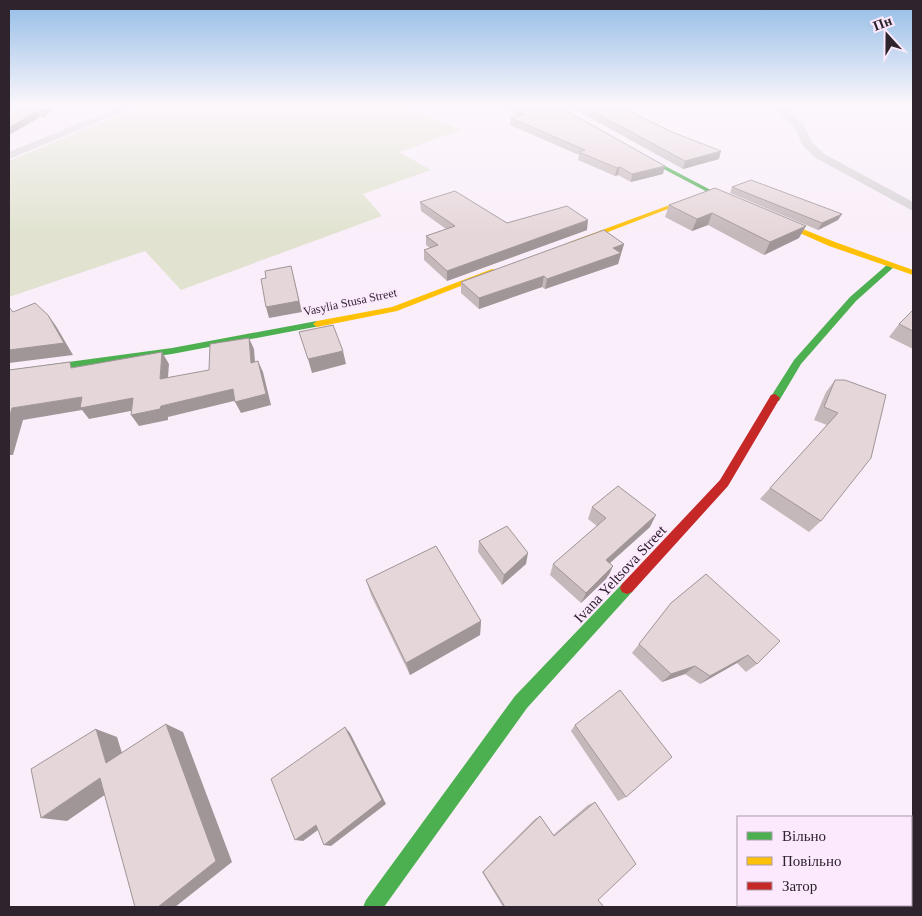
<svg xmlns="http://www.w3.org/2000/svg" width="922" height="916" font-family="'Times New Roman',serif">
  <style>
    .green { fill: #e1e3d0 }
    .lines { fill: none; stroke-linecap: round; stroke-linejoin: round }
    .street { fill: #d6d3d6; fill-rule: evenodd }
    .fast { fill: #4caf50; fill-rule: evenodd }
    .slow { fill: #ffc107; fill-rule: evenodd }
    .jam { fill: #c62828; fill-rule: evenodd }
    .wall { fill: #c5b8bb }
    .shaded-wall { fill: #a09698 }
    .building { fill: #e5d6d9; stroke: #a09698 }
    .labels { text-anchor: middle; stroke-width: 4; stroke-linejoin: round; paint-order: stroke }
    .far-street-label { font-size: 12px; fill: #2d242d; stroke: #fde9fe }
    .street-label { font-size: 15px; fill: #2d242d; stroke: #fde9fe }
  </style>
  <rect width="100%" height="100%" fill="#f9eef9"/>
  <path class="green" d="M 144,105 L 399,105 L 461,130 L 399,152 L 431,170 L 363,194 L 382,216 L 181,290 L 145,251 L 9,297 L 9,161 Z"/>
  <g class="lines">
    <path class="street" d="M 124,105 L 139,105 L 9,159 L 9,152 Z
      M 771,105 L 782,105 L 803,124 L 813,143 L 824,154 L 913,202 L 913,211 L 816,158 L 804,147 L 794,127 Z"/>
    <path class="fast" d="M 629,149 L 633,149 L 724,197 L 719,198 L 629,151 Z
      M 888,264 L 895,266 L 856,301 L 801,364 L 779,401 L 771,401 L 770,398 L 794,360 L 850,297 Z
      M 317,321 L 321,324 L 320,326 L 172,354 L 9,376 L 9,370 L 172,348 Z
      M 627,582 L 632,584 L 634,588 L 632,592 L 527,708 L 384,907 L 363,907 L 366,900 L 515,696 L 622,584 Z"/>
    <path class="slow" d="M 702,193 L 707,194 L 574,245 L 567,243 Z
      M 768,215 L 835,242 L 913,270 L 913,275 L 829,246 L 766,218 L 766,216 Z
      M 492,269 L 499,271 L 397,311 L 317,327 L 313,324 L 317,321 L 392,307 Z"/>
    <path class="jam" d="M 775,394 L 780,398 L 728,486 L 632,592 L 627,594 L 622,592 L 620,588 L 622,584 L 720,480 L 771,395 Z"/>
  </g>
  <path class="wall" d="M 9,105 L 58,105 L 44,117 L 40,117 L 9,135 Z
    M 501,105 L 556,105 L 663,174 L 631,182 L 618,175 L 615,176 L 578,160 L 579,155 L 510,125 L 511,118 L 517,116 L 517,115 Z
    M 567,105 L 617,105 L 719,159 L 683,169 Z
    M 732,187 L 842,214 L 838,220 L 818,230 L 730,193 Z
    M 715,188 L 799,238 L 764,255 L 708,225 L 692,231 L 665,217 L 669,205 Z
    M 420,202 L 507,223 L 587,230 L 447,281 L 424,260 L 424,250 L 430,248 L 426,245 L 426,236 L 446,229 L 421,211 Z
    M 624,244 L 618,264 L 545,289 L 542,287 L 479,309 L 461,293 L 461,282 Z
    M 913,310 L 913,349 L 889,337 L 899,324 Z
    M 835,380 L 845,380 L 821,521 L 809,532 L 760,499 L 770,488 L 827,425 L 814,420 L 826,392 Z
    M 592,507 L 650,527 L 610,563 L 613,566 L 608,577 L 581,603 L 550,575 L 553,564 L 597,526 L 588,519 Z
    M 479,541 L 526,564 L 502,585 L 478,552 Z
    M 706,574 L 757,664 L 746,672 L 737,663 L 700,684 L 685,674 L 662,682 L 632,653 L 671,603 Z
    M 366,580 L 481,621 L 480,635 L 410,675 L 371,595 Z
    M 575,725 L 626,797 L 618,801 L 571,731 Z
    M 595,802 L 598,900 L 604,907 L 503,907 L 482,872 L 535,819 L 540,816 L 553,835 L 588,805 Z"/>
  <path class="shaded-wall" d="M 49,105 L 58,105 L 44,117 L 41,111 Z
    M 37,111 L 40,117 L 9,135 L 9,128 Z
    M 721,151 L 719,159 L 683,169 L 685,161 Z
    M 665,166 L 663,174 L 631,182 L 632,174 Z
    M 620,167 L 618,175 L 615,176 L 617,168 Z
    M 712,213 L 708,225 L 692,231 L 697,219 Z
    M 842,214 L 838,220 L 818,230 L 822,223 Z
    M 588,220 L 587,230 L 447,281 L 447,271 Z
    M 806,226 L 799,238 L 764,255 L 770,242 Z
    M 624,244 L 618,264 L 545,289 L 547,279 L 613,248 Z
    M 291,266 L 302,312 L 269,318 L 266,307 Z
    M 544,276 L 542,287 L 479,309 L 479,298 Z
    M 48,315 L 56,326 L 73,355 L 9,363 L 9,350 Z
    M 249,338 L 254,349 L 256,374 L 251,363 Z
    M 343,351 L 346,364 L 312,373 L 308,359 Z
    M 162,352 L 169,364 L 167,390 L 160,379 Z
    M 258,361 L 263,372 L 271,405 L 241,413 L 235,402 Z
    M 233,389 L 238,400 L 168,417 L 168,420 L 139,426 L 131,415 L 161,406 Z
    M 82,397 L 133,398 L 141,409 L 89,419 L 82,410 L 23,420 L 13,455 L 9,455 L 9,419 L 12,408 Z
    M 656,515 L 650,527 L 601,571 L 606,560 Z
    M 528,553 L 526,564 L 502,585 L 504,575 Z
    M 613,566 L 608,577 L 581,603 L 586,593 Z
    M 481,621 L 480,635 L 410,675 L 406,663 Z
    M 748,655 L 737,663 L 700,684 L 710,676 Z
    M 695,666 L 685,674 L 662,682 L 671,674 Z
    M 166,724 L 183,732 L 232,862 L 175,907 L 158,907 Z
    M 345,727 L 350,733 L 386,804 L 331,846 L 324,845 Z
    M 96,729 L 117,737 L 127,769 L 106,763 Z
    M 100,778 L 122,783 L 67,821 L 41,818 Z
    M 316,825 L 322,827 L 303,841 L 295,840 Z"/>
  <path class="building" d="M 9,105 L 49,105 L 41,111 L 37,111 L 9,128 Z
    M 514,105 L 556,105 L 665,166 L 632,174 L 620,167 L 617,168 L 579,152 L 585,150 L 511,118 L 523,115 L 518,112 L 524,111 Z
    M 581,105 L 617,105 L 672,132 L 721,151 L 685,161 Z
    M 751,180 L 842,214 L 822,223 L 732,187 Z
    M 715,188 L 806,226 L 770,242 L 712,213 L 697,219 L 669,205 Z
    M 455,191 L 507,223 L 567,206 L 588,220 L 447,271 L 424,250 L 438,245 L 426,236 L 455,226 L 420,202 Z
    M 604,230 L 624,244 L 613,248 L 621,253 L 547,279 L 544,276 L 479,298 L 461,282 Z
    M 291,266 L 299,301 L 266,307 L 261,279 L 266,278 L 265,271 Z
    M 35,303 L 48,315 L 64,343 L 9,350 L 9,307 L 13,312 Z
    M 913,310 L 913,331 L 899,324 Z
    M 333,325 L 343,351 L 308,359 L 299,332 Z
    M 249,338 L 251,363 L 258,361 L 266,394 L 235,402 L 233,389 L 161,406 L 160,409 L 131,415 L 133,398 L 80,408 L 82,397 L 12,408 L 9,419 L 9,370 L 70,362 L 71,368 L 162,352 L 160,379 L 209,370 L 210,344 Z
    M 835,380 L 845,380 L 886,395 L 871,458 L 821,521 L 770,488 L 838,413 L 824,407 Z
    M 618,486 L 656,515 L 606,560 L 613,566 L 586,593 L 553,564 L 606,518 L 592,507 Z
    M 507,526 L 528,553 L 504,575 L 479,541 Z
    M 436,546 L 481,621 L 406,663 L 366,580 Z
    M 706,574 L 780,641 L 757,664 L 748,655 L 710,676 L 695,666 L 671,674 L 639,644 L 671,603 Z
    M 620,690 L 672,757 L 626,797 L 575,725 Z
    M 166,724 L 216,861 L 158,907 L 135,907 L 100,778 L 41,818 L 31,769 L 96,729 L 106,763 Z
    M 345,727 L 382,800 L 324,845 L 316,825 L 295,840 L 271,779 Z
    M 595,802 L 636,864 L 598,900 L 604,907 L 505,907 L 483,872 L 540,816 L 554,836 Z"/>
  <linearGradient id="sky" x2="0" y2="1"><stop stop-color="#93bce6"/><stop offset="0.45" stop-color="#fcf7fc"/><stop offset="1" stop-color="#fcf7fc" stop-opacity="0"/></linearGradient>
  <rect width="922" height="234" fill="url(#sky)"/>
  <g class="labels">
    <g class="far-street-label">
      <text transform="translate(350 302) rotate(-12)" y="4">Vasylia Stusa Street</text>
    </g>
    <g class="street-label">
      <text transform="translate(620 574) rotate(-47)" y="5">Ivana Yeltsova Street</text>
    </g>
  </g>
  <rect width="922" height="916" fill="none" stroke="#2d242d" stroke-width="20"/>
  <rect x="737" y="816" width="175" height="90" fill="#fde9fe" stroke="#aa9aaa"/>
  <rect x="747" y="832" width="25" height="8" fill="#4caf50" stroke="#aa9aaa"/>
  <text x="782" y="841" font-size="15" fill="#2d242d">Вільно</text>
  <rect x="747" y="857" width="25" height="8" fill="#ffc107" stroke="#aa9aaa"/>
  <text x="782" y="866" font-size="15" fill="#2d242d">Повільно</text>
  <rect x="747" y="882" width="25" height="8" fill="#c62828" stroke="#aa9aaa"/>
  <text x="782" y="891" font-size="15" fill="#2d242d">Затор</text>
  <g transform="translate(887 35) rotate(339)" stroke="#fde9fe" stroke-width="4" paint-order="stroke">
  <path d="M0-4L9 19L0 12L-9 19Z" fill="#2d242d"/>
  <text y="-8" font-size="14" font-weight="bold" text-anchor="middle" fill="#2d242d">Пн</text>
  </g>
</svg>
